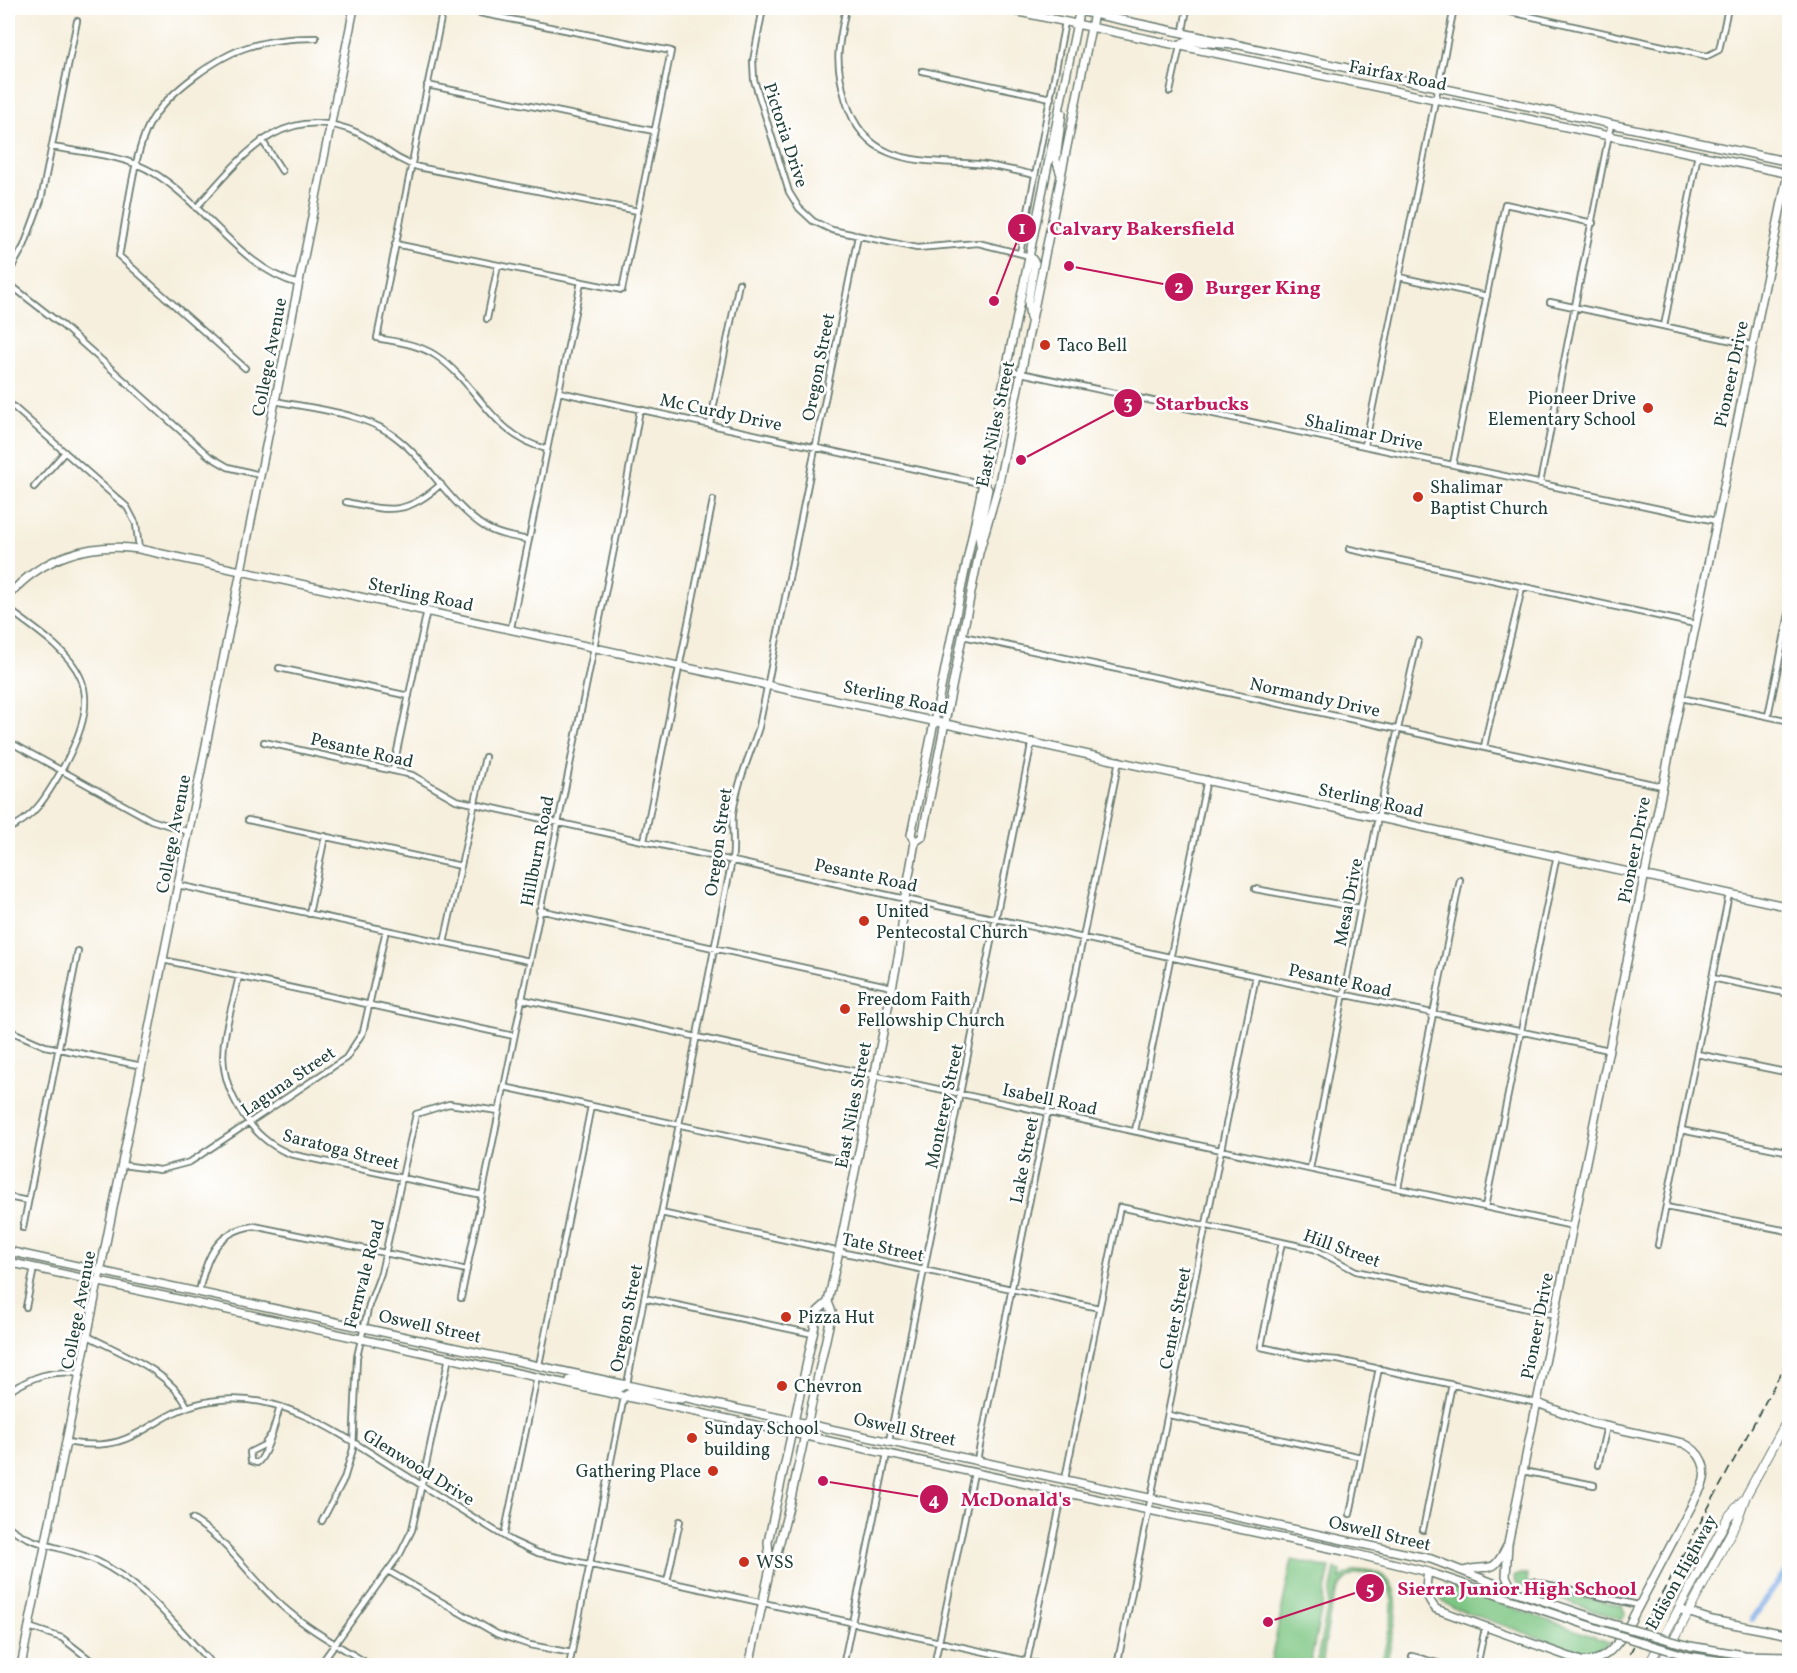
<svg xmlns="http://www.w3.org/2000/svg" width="1797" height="1673" font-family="Vollkorn,serif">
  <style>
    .green { fill: #7ec683; stroke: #4e825c; stroke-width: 1.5 }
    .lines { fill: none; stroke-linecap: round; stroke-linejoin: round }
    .canal { stroke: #7cace7; stroke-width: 6 }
    .street-casing { stroke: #6a7b6f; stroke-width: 8 }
    .secondary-casing { stroke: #6a7b6f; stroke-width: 10 }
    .primary-casing { stroke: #6a7b6f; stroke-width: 10 }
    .street { stroke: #fff; stroke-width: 4.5 }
    .secondary { stroke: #fff; stroke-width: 7 }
    .primary { stroke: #fff; stroke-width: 8 }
    .rail { stroke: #1f3d34; stroke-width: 1.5; stroke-dasharray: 9 4.5; stroke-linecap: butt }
    .secondary-bridge-casing { stroke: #6a7b6f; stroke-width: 10; stroke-linecap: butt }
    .secondary-bridge { stroke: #fff; stroke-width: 7 }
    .poi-dot { fill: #c8321e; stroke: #fff; stroke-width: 2 }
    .labels { text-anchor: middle; stroke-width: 5; stroke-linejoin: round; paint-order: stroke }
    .street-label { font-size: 18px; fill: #1f3d34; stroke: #fff }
    .poi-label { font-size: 18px; fill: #1f3d34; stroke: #fff; text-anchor: start }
    .leader { fill: none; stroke: #c2185b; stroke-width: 2 }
    .callout-dot { fill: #c2185b; stroke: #fff; stroke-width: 2 }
    .mark-label { font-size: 18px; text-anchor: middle; font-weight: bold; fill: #fff }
    .callout-label { font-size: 20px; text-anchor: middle; font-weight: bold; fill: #c2185b; stroke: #fff; stroke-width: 5; stroke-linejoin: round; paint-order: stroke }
  </style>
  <rect width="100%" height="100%" fill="#fff"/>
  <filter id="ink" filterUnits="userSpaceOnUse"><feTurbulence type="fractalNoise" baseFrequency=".0167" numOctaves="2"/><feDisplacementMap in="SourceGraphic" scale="12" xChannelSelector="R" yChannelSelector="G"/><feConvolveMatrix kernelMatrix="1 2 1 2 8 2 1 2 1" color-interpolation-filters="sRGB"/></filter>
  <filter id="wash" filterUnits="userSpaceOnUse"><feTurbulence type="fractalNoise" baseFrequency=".008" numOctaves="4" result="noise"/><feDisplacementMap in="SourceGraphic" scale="24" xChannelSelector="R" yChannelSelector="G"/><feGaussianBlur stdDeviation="1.35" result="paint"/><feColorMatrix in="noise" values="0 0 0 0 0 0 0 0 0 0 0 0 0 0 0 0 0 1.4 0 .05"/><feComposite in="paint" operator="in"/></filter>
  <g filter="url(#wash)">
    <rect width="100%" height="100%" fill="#f6efdd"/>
    <path class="green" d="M 1292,1560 L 1330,1568 L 1310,1665 L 1270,1665 Z
      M 1335,1569 L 1341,1571 L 1340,1579 C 1351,1571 1362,1567 1375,1572 C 1412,1584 1391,1638 1386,1665 L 1381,1665 C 1386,1640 1410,1577 1366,1573 C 1355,1573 1345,1578 1339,1588 C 1328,1606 1326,1644 1322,1665 L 1316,1665 Z
      M 1520,1574 L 1528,1575 L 1527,1584 L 1622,1606 L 1625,1613 L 1621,1620 L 1516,1584 L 1514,1576 Z
      M 1446,1587 L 1457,1588 L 1609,1642 L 1594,1653 L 1579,1652 L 1454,1608 L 1444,1603 L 1437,1594 L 1438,1589 Z"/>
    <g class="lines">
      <path class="canal" d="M 1752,1619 L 1790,1565"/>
    </g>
  </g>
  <g filter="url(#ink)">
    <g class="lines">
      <defs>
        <path id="street" d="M 443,8 L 377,338 C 397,342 418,344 435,355 C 478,383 491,436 547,449
          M 763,8 L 753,61 L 754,80 L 789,192 L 799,208 L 813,221 L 832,230 L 917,248 L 978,243 L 1030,256
          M 846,8 C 838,47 834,61 846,101 C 866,167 921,160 977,164 C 997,166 1016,171 1035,175
          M 1493,8 L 1707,56 L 1719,50 L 1728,8
          M 1183,31 L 1187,8
          M 922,71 L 1051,98
          M 427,85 L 654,131
          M 1170,92 L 1180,46
          M 262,140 L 282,171
          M 52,147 C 85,153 125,155 154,173 C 204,203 241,269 299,284
          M 196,208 C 240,159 282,99 358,133 C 379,143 394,160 418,167 L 638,211
          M 395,244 L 622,290 L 671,51 L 454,8
          M 1020,253 L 1065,22
          M 8,274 L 24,246 L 41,200 L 77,21
          M 1399,277 L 1487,296
          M 8,283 L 63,326 L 209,456 L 228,467 L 260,475
          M 1550,302 L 1752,345
          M 487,319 L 498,265
          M 1664,326 L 1698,154
          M 245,368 L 119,256 C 127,218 133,149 153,118 C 170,91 218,56 248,47 C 270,40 293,38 316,38
          M 1007,370 L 1716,521
          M 559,392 L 984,484
          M 275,401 C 313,409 357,412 390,433 C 427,458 447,503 485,527 C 498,535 514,537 529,540
          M 8,402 L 127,507 L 136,524 L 139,549
          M 710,424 L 739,283
          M 1365,445 L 1454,8
          M 1453,464 L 1505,204 L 1593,223
          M 1540,483 L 1611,124
          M 34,487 L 65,452
          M 346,502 C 390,511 406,516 441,484
          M 1349,549 L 1695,624
          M 8,609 C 82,662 110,684 60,773 C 46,797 34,818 8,829
          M 511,628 L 581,282
          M 963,636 L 1662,786
          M 279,668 L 409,696
          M 1681,698 L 1790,721
          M 1768,716 L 1790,609
          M 8,741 L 151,820 L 189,832
          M 264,742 L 412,775 L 456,800 L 1256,976 L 1609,1050
          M 1484,747 C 1495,693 1511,641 1522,587
          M 393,770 L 427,610
          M 248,820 L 461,866
          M 644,841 L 713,500
          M 178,885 L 529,961
          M 1255,889 L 1360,908
          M 539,910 L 892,987
          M 309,914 L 325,836
          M 444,943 L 485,757
          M 163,960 L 514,1036
          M 239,976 C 227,1032 209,1061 242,1113 C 255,1132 268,1145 290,1154 L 482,1195
          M 1712,978 L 1790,994
          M 521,999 L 1573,1226
          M 8,1030 L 45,1046 L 142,1066
          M 1697,1054 L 1790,1073
          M 504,1087 L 857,1163
          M 1681,1130 L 1790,1152
          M 1135,1131 L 1207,779
          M 122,1165 L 160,1170 L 190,1162 L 346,1058 L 363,1032 L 386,930
          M 1310,1169 L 1378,817 L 1418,641
          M 1398,1188 L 1460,880
          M 8,1197 L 28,1201
          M 1485,1207 L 1557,855
          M 1666,1207 L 1788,1231 L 1790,1229
          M 661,1213 L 1099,1308
          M 23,1228 L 78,951
          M 1282,1242 L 1261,1347 L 1312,1358 L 1338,1360 L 1537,1403
          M 1658,1245 L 1729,894
          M 199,1292 C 206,1258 216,1231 254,1226 L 467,1270
          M 461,1298 L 620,520 L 640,409
          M 644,1298 L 813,1334
          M 26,1307 L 34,1268
          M 88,1336 C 124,1355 167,1369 188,1407
          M 539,1365 L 591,1106
          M 627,1384 L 732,860 C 735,844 731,829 733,813 C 737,783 750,755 759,727 L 858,236
          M 8,1392 C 32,1377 51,1369 80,1374
          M 1169,1415 L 1361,1457
          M 270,1436 L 264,1445 L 250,1452 L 251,1461 L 257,1463 C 267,1457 276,1419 280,1407
          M 889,1441 L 1032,741
          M 66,1442 C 142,1456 148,1411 211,1401 C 281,1389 343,1436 399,1471 C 437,1495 474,1518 512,1541 L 538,1553 L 1048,1666
          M 977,1460 L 1119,760
          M 1598,1465 L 1607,1426
          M 1523,1471 L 1594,1485
          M 1065,1479 L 1120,1207 L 1314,1249 L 1356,1271 L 1555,1315
          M 1350,1514 L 1379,1368
          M 192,1519 C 233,1545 248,1576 282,1606 C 309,1630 341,1647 372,1666
          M 322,1521 L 344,1479 L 353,1449 L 357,1357 L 369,1305 L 381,1273 L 416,1114 L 449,1104 L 499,1111
          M 8,1526 C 33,1547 68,1547 97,1561 C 146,1585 177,1628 214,1666
          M 1423,1530 L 1452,1384
          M 504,1536 L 537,1377
          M 388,1571 L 497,1634 L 530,1645 L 572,1653
          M 1532,1581 L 1638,1605
          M 667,1582 L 680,1521
          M 29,1627 L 62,1638 L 98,1666
          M 1412,1656 L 1449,1666
          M 319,1666 L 400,1554 L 412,1530 L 449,1357
          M 569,1666 L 624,1397
          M 843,1666 L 887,1454
          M 934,1666 L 974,1473
          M 1026,1666 L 1063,1492
          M 1117,1666 L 1256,976
          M 1477,1666 L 1485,1628"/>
        <path id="secondary" d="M 1000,8 L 1790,174
          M 1065,8 L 1790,162
          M 1180,46 L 1186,41 L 1234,45
          M 1061,175 L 1056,160 L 1062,113
          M 1030,318 L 1028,302 L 1035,263 L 1030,256
          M 980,544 L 979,533 L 988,489 L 984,484
          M 8,596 C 42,557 89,542 139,549 L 1790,907
          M 915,842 L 922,837 L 979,553 L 998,487 L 1095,8
          M 8,1251 L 1431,1559 L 1514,1591 L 1609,1623
          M 8,1262 L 1063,1492 L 1344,1551 L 1428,1572 L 1605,1631
          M 570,1380 L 618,1389 L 627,1384
          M 624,1397 L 630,1392 L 681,1399
          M 770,1568 L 768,1542 L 818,1311 L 828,1302 L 839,1251 L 899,953 L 905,898 L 915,842 L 911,835 L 1080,8
          M 1463,1571 C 1491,1562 1491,1578 1507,1546
          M 1428,1572 C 1425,1587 1425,1597 1436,1609 L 1581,1661 C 1602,1663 1613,1650 1624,1634 L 1701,1488 C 1710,1469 1701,1451 1683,1443 L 1591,1423 L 1537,1403
          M 1513,1591 L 1506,1576 L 1508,1544 L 1790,163
          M 1678,1609 L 1712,1620 L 1790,1635
          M 1690,1646 L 1744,1655 L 1790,1656
          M 1688,1656 L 1756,1666
          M 21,1666 L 354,8
          M 749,1666 L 770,1568 L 777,1553 L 790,1503 L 832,1312 L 828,1302"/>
        <path id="primary" d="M 1648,1666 L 1728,1517 L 1743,1500
          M 1660,1666 L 1737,1521 L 1746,1496 L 1790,1415"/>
      </defs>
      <use href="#street" class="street-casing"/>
      <use href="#secondary" class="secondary-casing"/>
      <use href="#primary" class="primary-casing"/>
      <use href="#street" class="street"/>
      <use href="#secondary" class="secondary"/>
      <use href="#primary" class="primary"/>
      <path class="rail" d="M 1623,1666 L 1790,1356"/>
      <defs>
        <path id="secondary-bridge" d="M 1609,1623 L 1690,1646
          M 1605,1631 L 1688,1656"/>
      </defs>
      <use href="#secondary-bridge" class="secondary-bridge-casing"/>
      <use href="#secondary-bridge" class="secondary-bridge"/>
    </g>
  </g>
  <g class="poi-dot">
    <circle cx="1045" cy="345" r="6"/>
    <circle cx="1648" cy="408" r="6"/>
    <circle cx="1418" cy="497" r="6"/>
    <circle cx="864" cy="921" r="6"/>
    <circle cx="845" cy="1009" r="6"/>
    <circle cx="786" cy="1317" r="6"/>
    <circle cx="782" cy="1386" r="6"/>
    <circle cx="692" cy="1438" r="6"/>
    <circle cx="713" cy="1471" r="6"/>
    <circle cx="744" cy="1562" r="6"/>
  </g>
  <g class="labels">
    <g class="street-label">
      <text transform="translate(1398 75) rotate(11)" y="6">Fairfax Road</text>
      <text transform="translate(786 135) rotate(72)" y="6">Pictoria Drive</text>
      <text transform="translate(269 357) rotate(-79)" y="6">College Avenue</text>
      <text transform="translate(818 367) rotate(-79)" y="6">Oregon Street</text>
      <text transform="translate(1731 374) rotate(-78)" y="6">Pioneer Drive</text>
      <text transform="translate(721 412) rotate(12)" y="6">Mc Curdy Drive</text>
      <text transform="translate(995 424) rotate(-78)" y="6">East Niles Street</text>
      <text transform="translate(1364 432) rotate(12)" y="6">Shalimar Drive</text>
      <text transform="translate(421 594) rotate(12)" y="6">Sterling Road</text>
      <text transform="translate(896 697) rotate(12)" y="6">Sterling Road</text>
      <text transform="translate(1315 697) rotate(12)" y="6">Normandy Drive</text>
      <text transform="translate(362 750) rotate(13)" y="6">Pesante Road</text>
      <text transform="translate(1371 800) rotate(12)" y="6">Sterling Road</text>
      <text transform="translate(173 834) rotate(-79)" y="6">College Avenue</text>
      <text transform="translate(718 842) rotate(-82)" y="6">Oregon Street</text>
      <text transform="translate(1634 850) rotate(-79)" y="6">Pioneer Drive</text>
      <text transform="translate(537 851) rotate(-79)" y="6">Hillburn Road</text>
      <text transform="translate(866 875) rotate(12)" y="6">Pesante Road</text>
      <text transform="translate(1348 902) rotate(-79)" y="6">Mesa Drive</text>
      <text transform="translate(1340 980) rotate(12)" y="6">Pesante Road</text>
      <text transform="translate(288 1081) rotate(-34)" y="6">Laguna Street</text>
      <text transform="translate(1050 1099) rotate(12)" y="6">Isabell Road</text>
      <text transform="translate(853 1105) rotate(-79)" y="6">East Niles Street</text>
      <text transform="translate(944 1106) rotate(-78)" y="6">Monterey Street</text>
      <text transform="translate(341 1149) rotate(14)" y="6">Saratoga Street</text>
      <text transform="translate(1024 1160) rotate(-79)" y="6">Lake Street</text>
      <text transform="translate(883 1247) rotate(12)" y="6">Tate Street</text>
      <text transform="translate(1342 1248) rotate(20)" y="6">Hill Street</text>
      <text transform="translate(364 1274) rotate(-75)" y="6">Fernvale Road</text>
      <text transform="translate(78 1310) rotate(-79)" y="6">College Avenue</text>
      <text transform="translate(626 1318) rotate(-79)" y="6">Oregon Street</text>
      <text transform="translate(1175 1318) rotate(-79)" y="6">Center Street</text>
      <text transform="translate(430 1326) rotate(12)" y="6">Oswell Street</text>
      <text transform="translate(1537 1326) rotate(-79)" y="6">Pioneer Drive</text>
      <text transform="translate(905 1429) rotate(12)" y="6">Oswell Street</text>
      <text transform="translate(419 1467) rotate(32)" y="6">Glenwood Drive</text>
      <text transform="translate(1380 1533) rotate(13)" y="6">Oswell Street</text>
      <text transform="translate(1681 1572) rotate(-61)" y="6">Edison Highway</text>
    </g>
    <g class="poi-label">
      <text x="1057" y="351">Taco Bell</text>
      <text x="1636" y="404" text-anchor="end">Pioneer Drive<tspan x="1636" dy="21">Elementary School</tspan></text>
      <text x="1430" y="493">Shalimar<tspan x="1430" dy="21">Baptist Church</tspan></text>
      <text x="876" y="917">United<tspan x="876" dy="21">Pentecostal Church</tspan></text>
      <text x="857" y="1005">Freedom Faith<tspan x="857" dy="21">Fellowship Church</tspan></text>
      <text x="798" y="1323">Pizza Hut</text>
      <text x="794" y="1392">Chevron</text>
      <text x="704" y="1434">Sunday School<tspan x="704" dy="21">building</tspan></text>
      <text x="701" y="1477" text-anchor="end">Gathering Place</text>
      <text x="756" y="1568">WSS</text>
    </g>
  </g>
  <path class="leader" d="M994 301L1022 228M1069 266L1179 287M1021 460L1128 403M823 1481L934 1499M1268 1622L1370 1588"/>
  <g class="callout-dot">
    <circle cx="994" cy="301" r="6"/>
    <circle cx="1069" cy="266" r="6"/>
    <circle cx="1021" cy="460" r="6"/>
    <circle cx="823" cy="1481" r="6"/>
    <circle cx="1268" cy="1622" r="6"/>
    <circle cx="1022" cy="228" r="15"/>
    <circle cx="1179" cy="287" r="15"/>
    <circle cx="1128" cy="403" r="15"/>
    <circle cx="934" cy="1499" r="15"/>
    <circle cx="1370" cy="1588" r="15"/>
  </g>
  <g class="mark-label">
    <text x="1022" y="234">1</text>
    <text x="1179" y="293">2</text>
    <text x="1128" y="409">3</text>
    <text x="934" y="1506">4</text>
    <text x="1370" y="1595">5</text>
  </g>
  <g class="callout-label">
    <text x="1142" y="235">Calvary Bakersfield</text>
    <text x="1263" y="294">Burger King</text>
    <text x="1202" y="410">Starbucks</text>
    <text x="1016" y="1506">McDonald's</text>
    <text x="1517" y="1595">Sierra Junior High School</text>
  </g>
  <rect width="1797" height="1673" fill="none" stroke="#fff" stroke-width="30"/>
</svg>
